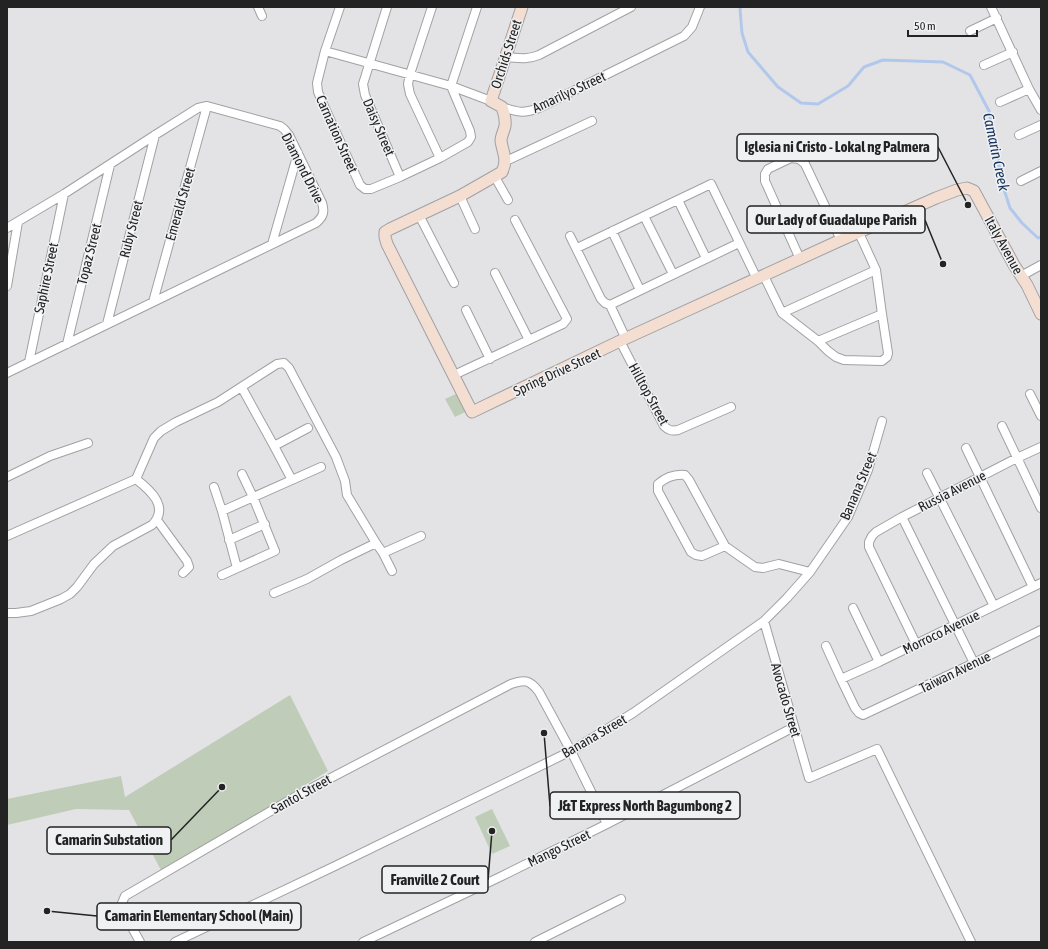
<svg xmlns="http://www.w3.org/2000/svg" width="1048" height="949" font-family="'Asap Condensed',sans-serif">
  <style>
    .green { fill: #bfccb7 }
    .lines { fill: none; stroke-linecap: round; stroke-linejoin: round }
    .stream { stroke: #b2c8eb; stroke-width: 3 }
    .street-casing { stroke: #a0a1a3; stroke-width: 10 }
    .secondary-casing { stroke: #a0a1a3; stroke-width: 13 }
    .street { stroke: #fff; stroke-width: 8 }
    .secondary { stroke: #f4ded2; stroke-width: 11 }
    .labels { text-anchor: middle; stroke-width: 3; stroke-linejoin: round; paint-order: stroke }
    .street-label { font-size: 14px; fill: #232324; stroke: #f0f1f3 }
    .water-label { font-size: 15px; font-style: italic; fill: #16315c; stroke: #f0f1f3 }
    .leader { fill: none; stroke: #232324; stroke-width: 1.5 }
    .callout-dot { fill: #232324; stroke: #f0f1f3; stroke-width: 1.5 }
    .callout { fill: #f0f1f3; stroke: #232324; stroke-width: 1.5 }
    .callout-label { font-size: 15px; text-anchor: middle; font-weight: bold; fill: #232324 }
  </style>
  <rect width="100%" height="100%" fill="#e3e3e6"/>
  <path class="green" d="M 458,393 L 467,411 L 455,417 L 445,399 Z
    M 290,695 L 328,771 L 162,872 L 129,810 L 76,809 L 7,825 L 7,799 L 121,776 L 125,797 Z
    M 492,809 L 510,846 L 492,854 L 475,817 Z"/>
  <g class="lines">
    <path class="stream" d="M 741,7 L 740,9 L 742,33 L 748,52 L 778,87 L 801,103 L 818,104 L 848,86 L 864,67 L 883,60 L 943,62 L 970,75 L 989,111 L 998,158 L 1001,180 L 1010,208 L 1022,223 L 1038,238 L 1041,237"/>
    <defs>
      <path id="street" d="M 258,7 L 262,16
        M 340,7 L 325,51 L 317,83 L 318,92 L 324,106 L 360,185 L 365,189 L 371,189 L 400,177 L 440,158 L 468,142 L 471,137 L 470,131 L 451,86 L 477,7
        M 387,7 L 363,84 L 365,95 L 400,177
        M 432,7 L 410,74 L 408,84 L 410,94 L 440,158
        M 991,7 L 1029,89 L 1041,110
        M 970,31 L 997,18
        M 325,51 L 451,86 L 491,101
        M 506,57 C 518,58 527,60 539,55 L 631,7
        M 984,65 L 1013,52
        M 1000,102 L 1029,89
        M 502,107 C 517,112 523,114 539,108 L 684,36 L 692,27 L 700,7
        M 1019,135 L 1041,125
        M 506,161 L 592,121
        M 495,177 L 508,200
        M 1021,181 L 1041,171
        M 460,196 L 475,229
        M 678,200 L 706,258
        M 419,215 L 454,283
        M 644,216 L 673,274
        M 7,228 L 64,194 L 155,135 L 198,108 L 207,106 L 280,126 L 284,129 L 289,135 L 322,203 C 325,212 323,217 316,223 L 7,373
        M 612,231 L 640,290
        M 570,236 L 601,299 L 605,303 L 610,305 L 626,339
        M 272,244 L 298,153
        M 577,248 L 711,184 L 757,279
        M 800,259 L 765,181 L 765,174 L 768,169 L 791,158 L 799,159 L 805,164 L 841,240
        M 495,273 L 529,340
        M 764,276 L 782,313 L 818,341 L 828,351 L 836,357 L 844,360 L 882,361 L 887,357 L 888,353 L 882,314 L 876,270 L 859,233
        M 1021,276 L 1041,265
        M 7,286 L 18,222
        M 153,302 L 207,106
        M 610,305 L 739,243
        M 466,310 L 490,359
        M 782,313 L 876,270
        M 107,324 L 155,135
        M 620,341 L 664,426 C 669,431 672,431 678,430 L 731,407
        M 818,341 L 882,314
        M 67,344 L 110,165
        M 29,362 L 64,194
        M 454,375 L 563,324 L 567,319 L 515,220
        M 242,388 L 274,446 L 292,480
        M 1030,394 L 1041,416
        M 1002,426 L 1041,508
        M 274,446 L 308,428
        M 966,448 L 1033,587
        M 927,473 L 994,606
        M 7,477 L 50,456 L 88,443
        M 214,487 L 222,511 L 237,568
        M 222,511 L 321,467
        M 902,517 L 974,663
        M 157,520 L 187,561 L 189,567 L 183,573
        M 7,536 L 136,479 L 154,438 L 161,431 L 176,422 L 218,402 L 277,364 L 284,363 L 289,368 L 336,457 L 345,481 L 347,495 L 376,543 L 383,553 L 392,571
        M 229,540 L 265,524
        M 725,546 L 702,556 L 696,555 L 691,552 L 658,491 L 658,484 C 665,478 675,474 685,475 L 689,480 L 725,546 L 755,567 L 763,568 L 779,564 L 810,572
        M 383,553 L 421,536
        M 222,575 L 275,551 L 253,497 L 242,474
        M 274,593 L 307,579 L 341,560 L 376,543
        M 853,608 L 879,662
        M 7,613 L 16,613 L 31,611 L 61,599 L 70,594 L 77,587 L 94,564 L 113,546 L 152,525 C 170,507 150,490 136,479
        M 764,621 L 809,778 L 877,749 L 971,942
        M 916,644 L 869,547 L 869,542 L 872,536 L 876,532 L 902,517 L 1017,458 L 1041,447
        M 826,646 L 841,679 L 855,708 L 859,713 L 863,715 L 974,663 L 1041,630
        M 841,679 L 879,662 L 1041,583
        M 140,942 L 122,909 L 122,903 L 125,896 L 300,794 L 511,684 C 525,679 530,680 539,692 L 571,751 L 607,824
        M 175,942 L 335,866 L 571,751 L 633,713 L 764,621 L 787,598 L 810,572 L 848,517 L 868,470 L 882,421
        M 363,942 L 502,876 L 607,824 L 794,727
        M 535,942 L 621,899"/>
      <path id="secondary" d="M 522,7 L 491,101 L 502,107 C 504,113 506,119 505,126 C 504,131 501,136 501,141 C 503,154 508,159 502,172 L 460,196 L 390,229 L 385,232 L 385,237 L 387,244 L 472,412 L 620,341 L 841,240 L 936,198 L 957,190 L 967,188 L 974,191 L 1014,265 L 1027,285 L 1041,314"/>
    </defs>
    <use href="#street" class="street-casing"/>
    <use href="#secondary" class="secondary-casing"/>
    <use href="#street" class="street"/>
    <use href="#secondary" class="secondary"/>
  </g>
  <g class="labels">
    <g class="street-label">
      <text transform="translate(506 54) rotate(-72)" y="5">Orchids Street</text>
      <text transform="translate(569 92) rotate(-25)" y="5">Amarilyo Street</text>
      <text transform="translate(379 127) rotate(67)" y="5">Daisy Street</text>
      <text transform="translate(337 134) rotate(66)" y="5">Carnation Street</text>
      <text transform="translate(303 168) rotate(63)" y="5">Diamond Drive</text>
      <text transform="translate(180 204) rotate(-74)" y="5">Emerald Street</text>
      <text transform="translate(131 229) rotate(-76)" y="5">Ruby Street</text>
      <text transform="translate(1004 245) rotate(61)" y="5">Italy Avenue</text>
      <text transform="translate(89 254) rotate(-76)" y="5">Topaz Street</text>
      <text transform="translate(46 278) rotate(-78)" y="5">Saphire Street</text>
      <text transform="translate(557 372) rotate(-25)" y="5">Spring Drive Street</text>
      <text transform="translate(649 394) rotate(61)" y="5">Hilltop Street</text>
      <text transform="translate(858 486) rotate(-67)" y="5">Banana Street</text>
      <text transform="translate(952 491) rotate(-27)" y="5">Russia Avenue</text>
      <text transform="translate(941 632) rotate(-26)" y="5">Morroco Avenue</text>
      <text transform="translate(955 672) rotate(-26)" y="5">Taiwan Avenue</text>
      <text transform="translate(786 700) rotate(74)" y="5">Avocado Street</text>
      <text transform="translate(594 736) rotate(-30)" y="5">Banana Street</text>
      <text transform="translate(301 794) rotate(-29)" y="5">Santol Street</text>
      <text transform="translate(559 848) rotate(-26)" y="5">Mango Street</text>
    </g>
    <g class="water-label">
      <text transform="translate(996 152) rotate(78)" y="5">Camarin Creek</text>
    </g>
  </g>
  <path class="leader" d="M968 205L938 147M943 264L925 220M544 733L550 806M222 787L171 840M492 831L488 880M47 911L97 916"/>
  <g class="callout-dot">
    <circle cx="968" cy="205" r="4"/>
    <circle cx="943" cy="264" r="4"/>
    <circle cx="544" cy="733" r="4"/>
    <circle cx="222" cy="787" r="4"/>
    <circle cx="492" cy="831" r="4"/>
    <circle cx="47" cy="911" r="4"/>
  </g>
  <g class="callout">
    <rect x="737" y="134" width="201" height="27" rx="4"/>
    <rect x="747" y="206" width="178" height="27" rx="4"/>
    <rect x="550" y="792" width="190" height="27" rx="4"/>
    <rect x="47" y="827" width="124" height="27" rx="4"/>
    <rect x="382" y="866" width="106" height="27" rx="4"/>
    <rect x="97" y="903" width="204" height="27" rx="4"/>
  </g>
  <g class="callout-label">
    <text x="837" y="152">Iglesia ni Cristo - Lokal ng Palmera</text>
    <text x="836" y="225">Our Lady of Guadalupe Parish</text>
    <text x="645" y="811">J&amp;T Express North Bagumbong 2</text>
    <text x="109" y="845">Camarin Substation</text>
    <text x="435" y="885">Franville 2 Court</text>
    <text x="199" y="921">Camarin Elementary School (Main)</text>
  </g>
  <rect width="1048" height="949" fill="none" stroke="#232324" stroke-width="16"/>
  <path d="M908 30v6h69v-6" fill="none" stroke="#232324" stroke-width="2"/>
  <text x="914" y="30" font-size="12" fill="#232324" stroke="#f0f1f3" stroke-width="3" paint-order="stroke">50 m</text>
</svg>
